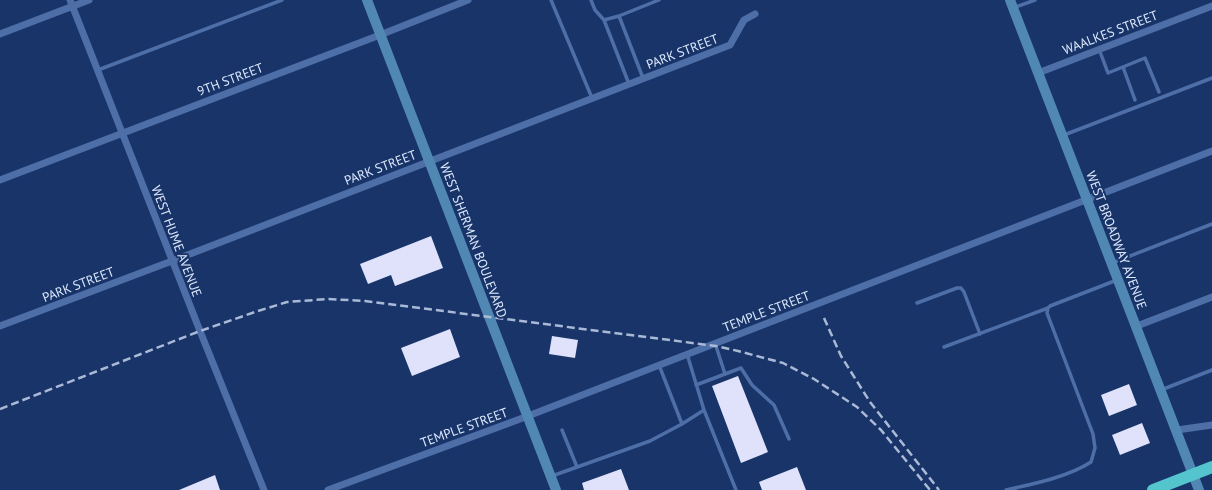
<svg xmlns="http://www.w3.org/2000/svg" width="1212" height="490" font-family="'PT Sans',sans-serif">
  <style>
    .building { fill: #dfe2fa }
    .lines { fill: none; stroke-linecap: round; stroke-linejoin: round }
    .lane { stroke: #4e6ea8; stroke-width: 3.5 }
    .street { stroke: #4e6ea8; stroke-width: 7 }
    .secondary { stroke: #5088b3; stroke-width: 10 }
    .highway { stroke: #54c5cd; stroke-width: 12 }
    .rail { stroke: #aabad6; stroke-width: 2.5; stroke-dasharray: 8 4; stroke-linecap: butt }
    .labels { text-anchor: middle; stroke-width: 4; stroke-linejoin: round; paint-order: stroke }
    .street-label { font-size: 13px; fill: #dfebfe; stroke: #183469 }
  </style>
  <rect width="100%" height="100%" fill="#183469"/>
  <path class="building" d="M 431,236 L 443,268 L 395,286 L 391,275 L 368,284 L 360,264 Z
    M 450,329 L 460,357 L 412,376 L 401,348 Z
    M 552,336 L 578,340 L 575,358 L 549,354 Z
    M 738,376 L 768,452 L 741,463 L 712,386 Z
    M 1129,384 L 1137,405 L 1109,416 L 1101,395 Z
    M 1142,423 L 1150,443 L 1120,455 L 1112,435 Z
    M 797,467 L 806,490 L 762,490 L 759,482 Z
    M 621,469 L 629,490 L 584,490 L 582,483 Z
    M 215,475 L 220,490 L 179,490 Z"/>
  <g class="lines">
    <path class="lane" d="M 551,0 L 592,98
      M 591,0 L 595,10 L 604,20 L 619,16 L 643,78
      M 1013,8 L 1035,0
      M 619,16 L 659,0
      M 604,20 L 629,84
      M 1099,49 L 1108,73 L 1145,58 L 1159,92
      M 1123,67 L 1135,100
      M 98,70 L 282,0
      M 1064,135 L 1212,78
      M 1112,263 L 1212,224
      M 917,303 L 957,288 L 961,288 L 964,292 L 980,334
      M 715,343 L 725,374
      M 944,347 L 1048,308
      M 687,354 L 704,410 L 736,490
      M 659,365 L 682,424
      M 696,385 L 741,368 L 752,385 L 774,405 L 789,439
      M 1161,390 L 1212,370
      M 562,430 L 577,467
      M 552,476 L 650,441 L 682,424 L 704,410
      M 1006,490 C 1033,484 1068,477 1091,462 L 1095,448 L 1093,434 L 1047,313 L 1048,308 L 1050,306 L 1117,280"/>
    <path class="street" d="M 70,0 L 200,331 L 264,490
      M 0,34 L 89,0
      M 1038,73 L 1212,6
      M 0,180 L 380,35 L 468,0
      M 0,326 L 172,261 L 730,45 L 744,20 L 755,14
      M 1137,326 L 1212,297
      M 1177,430 L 1212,425
      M 328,490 L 528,416 L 1212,151"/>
    <path class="secondary" d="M 367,0 L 556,490
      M 1010,0 L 1199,490"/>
    <path class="highway" d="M 1153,490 L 1212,467"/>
    <path class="rail" d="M 824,318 L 841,356 L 870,402 L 939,490
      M 0,409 L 200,331 L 255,312 L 287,302 L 328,299 L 365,301 L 716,346 L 738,351 L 783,363 L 814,379 L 857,407 L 881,430 L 930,490"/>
  </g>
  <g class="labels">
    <g class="street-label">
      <text transform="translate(1110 32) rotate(-21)" y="5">WAALKES STREET</text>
      <text transform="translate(682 51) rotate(-21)" y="5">PARK STREET</text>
      <text transform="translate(230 79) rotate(-21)" y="5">9TH STREET</text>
      <text transform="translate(380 167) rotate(-21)" y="5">PARK STREET</text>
      <text transform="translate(474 240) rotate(69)" y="5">WEST SHERMAN BOULEVARD</text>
      <text transform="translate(1117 240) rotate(69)" y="5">WEST BROADWAY AVENUE</text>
      <text transform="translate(177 241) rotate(69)" y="5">WEST HUME AVENUE</text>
      <text transform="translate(78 284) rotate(-21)" y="5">PARK STREET</text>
      <text transform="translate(766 311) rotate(-21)" y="5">TEMPLE STREET</text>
      <text transform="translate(464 427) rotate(-20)" y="5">TEMPLE STREET</text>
    </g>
  </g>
</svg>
